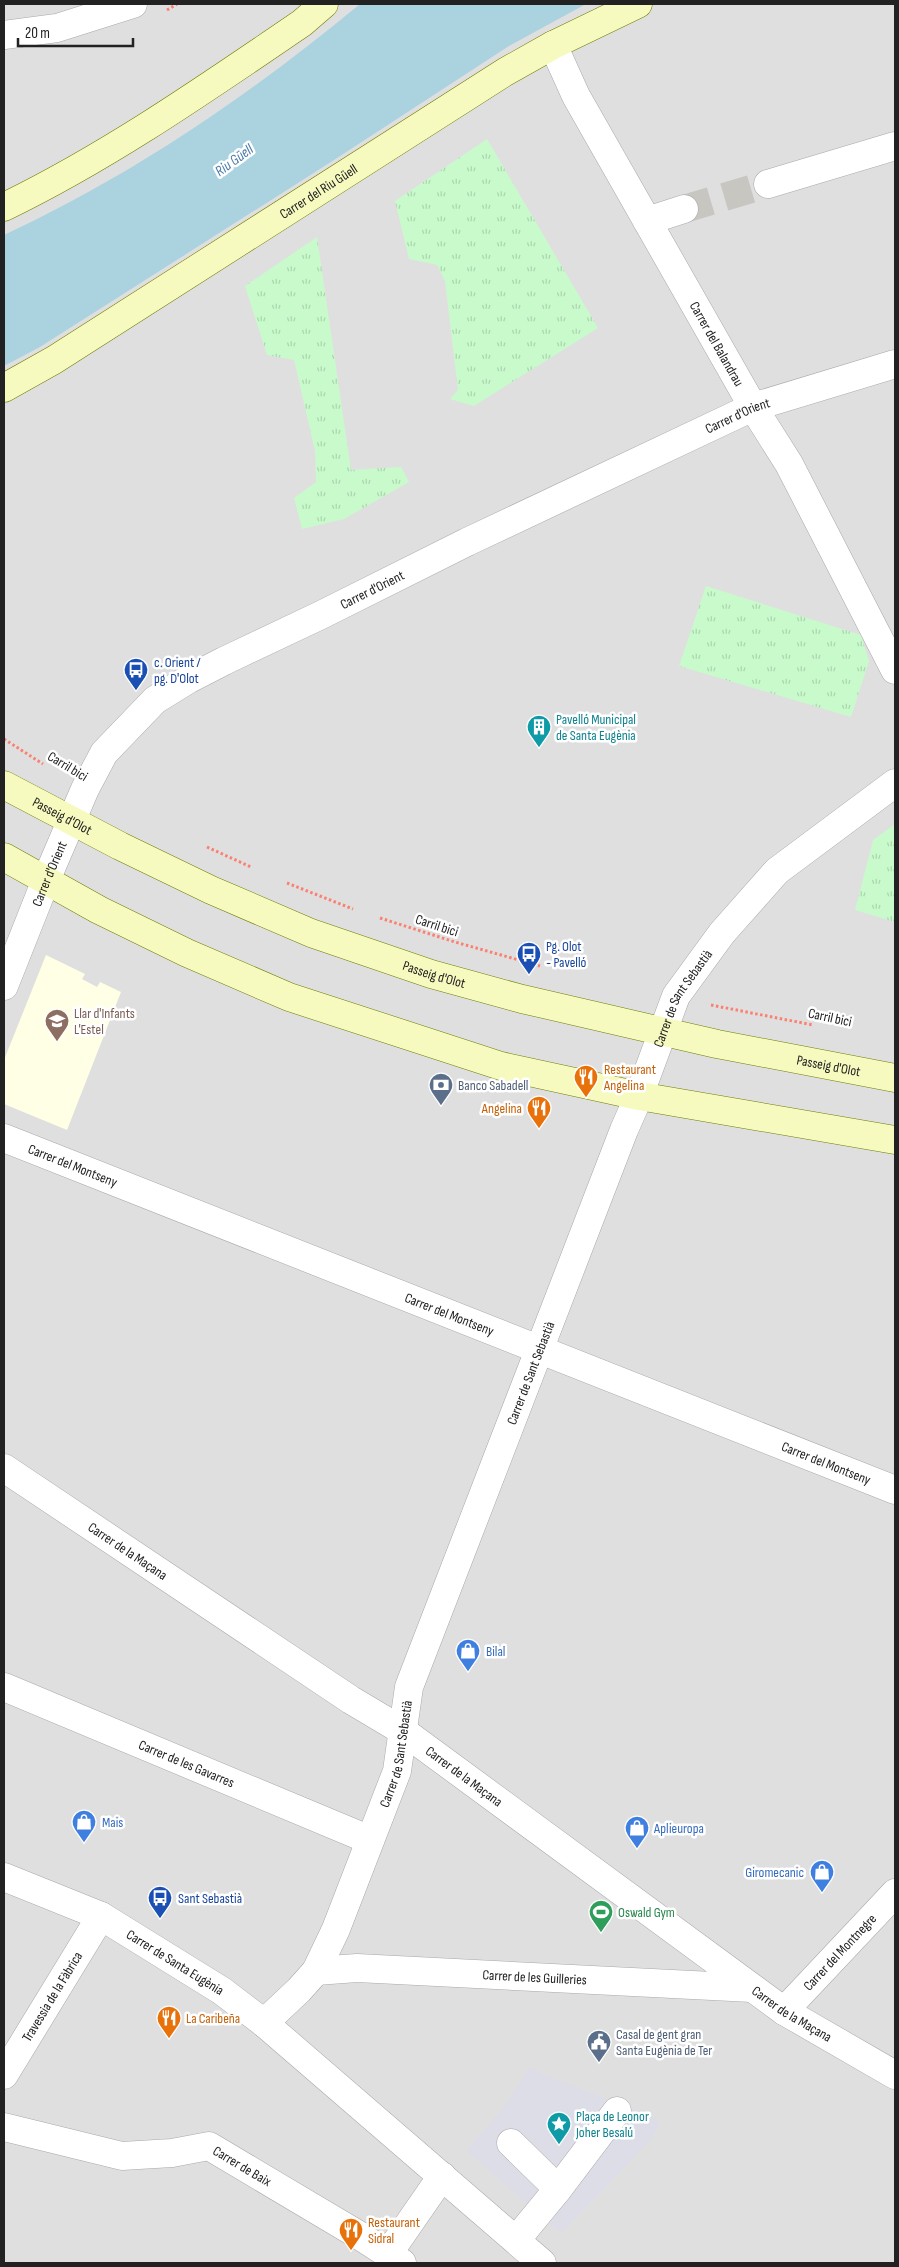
<svg xmlns="http://www.w3.org/2000/svg" width="899" height="2267" font-family="'Sofia Sans Condensed',sans-serif">
  <style>
    .residential { fill: #e0dfdf }
    .education { fill: #ffffe5 }
    .park { fill: url(#park-tufts) }
    .plaza { fill: #dddde8 }
    .water { fill: #aad3df }
    .lines { fill: none; stroke-linecap: round; stroke-linejoin: round }
    .street-tunnel { stroke: #c8c6c1; stroke-width: 28; stroke-dasharray: 28 14; stroke-linecap: butt }
    .street-casing { stroke: #a9a9a9; stroke-width: 29 }
    .secondary-casing { stroke: #707d05; stroke-width: 29 }
    .path { stroke: #fa8072; stroke-width: 3; stroke-dasharray: 2.5 2.5; stroke-linecap: butt }
    .street { stroke: #fff; stroke-width: 28 }
    .secondary { stroke: #f7fabf; stroke-width: 28 }
    .labels { text-anchor: middle; stroke-width: 5; stroke-linejoin: round; paint-order: stroke }
    .street-label { font-size: 14px; fill: #222; stroke: #fff }
    .transit-label { font-size: 14px; fill: #164399; stroke: #fff; text-anchor: start }
    .culture-label { font-size: 14px; fill: #0d838f; stroke: #fff; text-anchor: start }
    .education-label { font-size: 14px; fill: #785e54; stroke: #fff; text-anchor: start }
    .food-label { font-size: 14px; fill: #c56008; stroke: #fff; text-anchor: start }
    .service-label { font-size: 14px; fill: #4e5e75; stroke: #fff; text-anchor: start }
    .shop-label { font-size: 14px; fill: #366cbe; stroke: #fff; text-anchor: start }
    .leisure-label { font-size: 14px; fill: #27864d; stroke: #fff; text-anchor: start }
    .water-label { font-size: 15px; font-style: italic; fill: #4a7aab; stroke: #fff }
  </style>
  <defs>
    <pattern id="park-tufts" width="24" height="20" patternUnits="userSpaceOnUse" patternTransform="scale(1.25)"><rect width="24" height="20" fill="#c8facc"/><path d="M3 7l-1-3M5 7V3M7 7l1-3M15 17l-1-3M17 17v-4M19 17l1-3" fill="none" stroke="#acd6af"/></pattern>
  </defs>
  <rect width="100%" height="100%" fill="#f2efe9"/>
  <path class="residential" d="M 4,4 L 895,4 L 895,2263 L 4,2263 Z"/>
  <path class="education" d="M 46,955 L 85,974 L 82,979 L 97,987 L 100,982 L 121,992 L 67,1130 L 4,1104 L 4,1060 Z"/>
  <path class="park" d="M 487,139 L 598,328 L 474,406 L 450,399 L 458,390 L 445,281 L 437,265 L 409,259 L 395,201 Z
    M 317,237 L 351,470 L 401,467 L 409,482 L 344,519 L 302,529 L 294,498 L 316,482 L 315,451 L 294,360 L 267,355 L 245,286 Z
    M 706,586 L 861,635 L 869,661 L 851,717 L 679,666 Z
    M 895,824 L 895,922 L 855,910 L 873,840 Z"/>
  <path class="plaza" d="M 529,2068 L 660,2120 L 652,2139 L 561,2233 L 466,2151 L 503,2108 Z"/>
  <path class="water" d="M 360,4 L 586,4 L 509,46 L 334,160 L 40,347 L 4,366 L 4,235 C 133,175 250,95 360,4 Z"/>
  <g class="lines">
    <path class="street-tunnel" d="M 684,209 L 768,184"/>
    <defs>
      <g id="street">
        <path d="M 4,35 L 57,28 L 133,4"/>
        <path id="s1" d="M 553,45 L 576,96 L 753,407 L 789,464 L 895,670"/>
        <path d="M 768,184 L 895,146"/>
        <path d="M 647,221 L 684,209"/>
        <path id="s2" d="M 4,986 L 46,880 L 85,789 L 104,753 L 155,700 L 189,679 L 224,661 L 321,615 L 467,542 L 753,407 L 895,364"/>
        <path id="s3" d="M 4,1138 L 895,1490"/>
        <path id="s4" d="M 4,1468 L 351,1700 L 403,1731 L 784,2011 L 895,2075"/>
        <path id="s5" d="M 4,1687 L 370,1840"/>
        <path id="s6" d="M 4,1877 L 101,1916 L 222,1991 L 264,2023 L 542,2263"/>
        <path id="s7" d="M 316,1971 L 357,1968 L 752,1988"/>
        <path id="s8" d="M 784,2011 L 895,1893"/>
        <path id="s9" d="M 264,2023 L 299,1990 L 316,1971 L 336,1929 L 397,1771 L 409,1687 L 624,1130 L 639,1096 L 676,996 L 722,933 L 777,871 L 895,783"/>
        <path id="s10" d="M 4,2075 L 101,1916"/>
        <path id="s11" d="M 4,2127 L 122,2156 L 172,2153 L 209,2146 L 357,2234 L 402,2263"/>
        <path d="M 511,2143 L 558,2189 L 516,2240"/>
        <path d="M 558,2189 L 617,2111"/>
        <path d="M 388,2254 L 442,2176"/>
      </g>
      <g id="secondary">
        <path d="M 4,207 C 109,156 205,89 302,23 L 324,4"/>
        <path id="s12" d="M 4,388 L 54,360 L 505,72 L 553,45 L 638,4"/>
        <path id="s13" d="M 4,785 L 120,846 L 211,890 L 311,933 L 431,974 L 522,999 L 717,1044 L 895,1078"/>
        <path d="M 4,857 L 99,910 L 187,953 L 289,997 L 501,1066 L 639,1096 L 895,1140"/>
      </g>
    </defs>
    <use href="#street" class="street-casing"/>
    <use href="#secondary" class="secondary-casing"/>
    <path class="path" d="M 167,10 L 177,4
      M 4,739 L 43,764
      M 207,847 L 251,867
      M 287,883 L 353,909
      M 380,918 L 455,942 L 540,966
      M 711,1005 L 813,1025"/>
    <use href="#street" class="street"/>
    <use href="#secondary" class="secondary"/>
  </g>
  <defs>
    <symbol id="bus-pin" viewBox="-11 -11 22 30"><path d="M0 17L-7.5 6A9.5 9.5 0 1 1 7.5 6Z" fill="#1a4fb4" stroke="#fff"/><path d="M-5-6H5V4H4V6H2V4H-2V6H-4V4H-5ZM-3.5-4V0h7V-4ZM-3.5 1.2v1.5H-2V1.2ZM2 1.2v1.5H3.5V1.2Z" fill="#fff"/></symbol>
    <symbol id="building-pin" viewBox="-11 -11 22 30"><path d="M0 17L-7.5 6A9.5 9.5 0 1 1 7.5 6Z" fill="#0f9aa8" stroke="#fff"/><path d="M-4-6H4V6H1V3H-1V6H-4ZM-2.5-4.3h1.7v1.8h-1.7ZM.8-4.3h1.7v1.8H.8ZM-2.5-1h1.7V.8h-1.7ZM.8-1h1.7V.8H.8Z" fill="#fff"/></symbol>
    <symbol id="school-pin" viewBox="-11 -11 22 30"><path d="M0 17L-7.5 6A9.5 9.5 0 1 1 7.5 6Z" fill="#8d6e63" stroke="#fff"/><path d="M0-5L7-2L0 1L-7-2ZM-4 1L0 2.5L4 1V4Q0 6-4 4Z" fill="#fff"/></symbol>
    <symbol id="restaurant-pin" viewBox="-11 -11 22 30"><path d="M0 17L-7.5 6A9.5 9.5 0 1 1 7.5 6Z" fill="#e8710a" stroke="#fff"/><path d="M-5-6h1v4h1v-4h1v4h1v-4h1v5L-1.5 .5V6h-2V.5L-5-1ZM5-6V6H3V1.5H1.5Q1.5-4 5-6Z" fill="#fff"/></symbol>
    <symbol id="bank-pin" viewBox="-11 -11 22 30"><path d="M0 17L-7.5 6A9.5 9.5 0 1 1 7.5 6Z" fill="#5c6f8a" stroke="#fff"/><path d="M-6-4H6V4H-6ZM0-2.3a2.3 2.3 0 1 0 0 4.6a2.3 2.3 0 1 0 0-4.6Z" fill="#fff"/></symbol>
    <symbol id="shop-pin" viewBox="-11 -11 22 30"><path d="M0 17L-7.5 6A9.5 9.5 0 1 1 7.5 6Z" fill="#3f7fe0" stroke="#fff"/><path d="M-5-2.5h2.3a2.7 3.5 0 0 1 5.4 0H5L5.5 6h-11ZM-1.5-2.5h3a1.5 2.3 0 0 0-3 0Z" fill="#fff"/></symbol>
    <symbol id="stadium-pin" viewBox="-11 -11 22 30"><path d="M0 17L-7.5 6A9.5 9.5 0 1 1 7.5 6Z" fill="#2e9e5b" stroke="#fff"/><path d="M0-5a6.5 5 0 1 0 0 10a6.5 5 0 1 0 0-10ZM-3.5-1.8h7v3.6h-7Z" fill="#fff"/></symbol>
    <symbol id="civic-pin" viewBox="-11 -11 22 30"><path d="M0 17L-7.5 6A9.5 9.5 0 1 1 7.5 6Z" fill="#5c6f8a" stroke="#fff"/><path d="M-.6-6.5H3V-4.5H.6V-3L4-1V1h2V6H-6V1h2V-1L-.6-3ZM-1.2 2.5V6h2.4V2.5Z" fill="#fff"/></symbol>
    <symbol id="sight-pin" viewBox="-11 -11 22 30"><path d="M0 17L-7.5 6A9.5 9.5 0 1 1 7.5 6Z" fill="#0f9aa8" stroke="#fff"/><path d="M0-6L1.8-2.2L6-1.7L2.9 1.2L3.7 5.4L0 3.3L-3.7 5.4L-2.9 1.2L-6-1.7L-1.8-2.2Z" fill="#fff"/></symbol>
  </defs>
  <g fill-rule="evenodd">
    <use href="#bus-pin" x="122" y="656" width="28" height="38"/>
    <use href="#building-pin" x="525" y="713" width="28" height="38"/>
    <use href="#bus-pin" x="515" y="940" width="28" height="38"/>
    <use href="#school-pin" x="43" y="1007" width="28" height="38"/>
    <use href="#restaurant-pin" x="572" y="1063" width="28" height="38"/>
    <use href="#bank-pin" x="427" y="1071" width="28" height="38"/>
    <use href="#restaurant-pin" x="525" y="1094" width="28" height="38"/>
    <use href="#shop-pin" x="454" y="1637" width="28" height="38"/>
    <use href="#shop-pin" x="70" y="1808" width="28" height="38"/>
    <use href="#shop-pin" x="623" y="1814" width="28" height="38"/>
    <use href="#shop-pin" x="808" y="1858" width="28" height="38"/>
    <use href="#bus-pin" x="146" y="1884" width="28" height="38"/>
    <use href="#stadium-pin" x="587" y="1898" width="28" height="38"/>
    <use href="#restaurant-pin" x="155" y="2004" width="28" height="38"/>
    <use href="#civic-pin" x="585" y="2028" width="28" height="38"/>
    <use href="#sight-pin" x="545" y="2110" width="28" height="38"/>
    <use href="#restaurant-pin" x="337" y="2216" width="28" height="38"/>
  </g>
  <g class="labels">
    <g class="street-label">
      <text dy="5" stroke="none"><textPath href="#s12" startOffset="371">Carrer del Riu Güell</textPath></text>
      <text dy="5" stroke="none"><textPath href="#s1" startOffset="341">Carrer del Balandrau</textPath></text>
      <text dy="5" stroke="none"><textPath href="#s2" startOffset="976">Carrer d'Orient</textPath></text>
      <text dy="5" stroke="none"><textPath href="#s2" startOffset="571">Carrer d'Orient</textPath></text>
      <text transform="translate(68 766) rotate(31)" y="5">Carril bici</text>
      <text dy="5" stroke="none"><textPath href="#s13" startOffset="66">Passeig d'Olot</textPath></text>
      <text dy="5" stroke="none"><textPath href="#s2" startOffset="121">Carrer d'Orient</textPath></text>
      <text transform="translate(437 925) rotate(18)" y="5">Carril bici</text>
      <text dy="5" stroke="none"><textPath href="#s13" startOffset="471">Passeig d'Olot</textPath></text>
      <text dy="5" stroke="none"><textPath href="#s9" startOffset="1116">Carrer de Sant Sebastià</textPath></text>
      <text transform="translate(830 1017) rotate(12)" y="5">Carril bici</text>
      <text dy="5" stroke="none"><textPath href="#s13" startOffset="876">Passeig d'Olot</textPath></text>
      <text dy="5" stroke="none"><textPath href="#s3" startOffset="74">Carrer del Montseny</textPath></text>
      <text dy="5" stroke="none"><textPath href="#s3" startOffset="479">Carrer del Montseny</textPath></text>
      <text dy="5" stroke="none"><textPath href="#s9" startOffset="711">Carrer de Sant Sebastià</textPath></text>
      <text dy="5" stroke="none"><textPath href="#s3" startOffset="884">Carrer del Montseny</textPath></text>
      <text dy="5" stroke="none"><textPath href="#s4" startOffset="149">Carrer de la Maçana</textPath></text>
      <text dy="5" stroke="none"><textPath href="#s9" startOffset="306">Carrer de Sant Sebastià</textPath></text>
      <text dy="5" stroke="none"><textPath href="#s5" startOffset="198">Carrer de les Gavarres</textPath></text>
      <text dy="5" stroke="none"><textPath href="#s4" startOffset="554">Carrer de la Maçana</textPath></text>
      <text dy="5" stroke="none"><textPath href="#s8" startOffset="81">Carrer del Montnegre</textPath></text>
      <text dy="5" stroke="none"><textPath href="#s6" startOffset="192">Carrer de Santa Eugènia</textPath></text>
      <text dy="5" stroke="none"><textPath href="#s7" startOffset="219">Carrer de les Guilleries</textPath></text>
      <text dy="5" stroke="none"><textPath href="#s10" startOffset="92">Travessia de la Fàbrica</textPath></text>
      <text dy="5" stroke="none"><textPath href="#s4" startOffset="959">Carrer de la Maçana</textPath></text>
      <text dy="5" stroke="none"><textPath href="#s11" startOffset="248">Carrer de Baix</textPath></text>
    </g>
    <g class="transit-label">
      <text x="154" y="667">c. Orient /<tspan x="154" dy="16">pg. D'Olot</tspan></text>
      <text x="546" y="951">Pg. Olot<tspan x="546" dy="16">- Pavelló</tspan></text>
      <text x="178" y="1903">Sant Sebastià</text>
    </g>
    <g class="culture-label">
      <text x="556" y="724">Pavelló Municipal<tspan x="556" dy="16">de Santa Eugènia</tspan></text>
      <text x="576" y="2121">Plaça de Leonor<tspan x="576" dy="16">Joher Besalú</tspan></text>
    </g>
    <g class="education-label">
      <text x="74" y="1018">Llar d'Infants<tspan x="74" dy="16">L'Estel</tspan></text>
    </g>
    <g class="food-label">
      <text x="604" y="1074">Restaurant<tspan x="604" dy="16">Angelina</tspan></text>
      <text x="522" y="1113" text-anchor="end">Angelina</text>
      <text x="186" y="2023">La Caribeña</text>
      <text x="368" y="2227">Restaurant<tspan x="368" dy="16">Sidral</tspan></text>
    </g>
    <g class="service-label">
      <text x="458" y="1090">Banco Sabadell</text>
      <text x="616" y="2039">Casal de gent gran<tspan x="616" dy="16">Santa Eugènia de Ter</tspan></text>
    </g>
    <g class="shop-label">
      <text x="486" y="1656">Bilal</text>
      <text x="102" y="1827">Mais</text>
      <text x="654" y="1833">Aplieuropa</text>
      <text x="804" y="1877" text-anchor="end">Giromecanic</text>
    </g>
    <g class="leisure-label">
      <text x="618" y="1917">Oswald Gym</text>
    </g>
    <g class="water-label">
      <text transform="translate(234 160) rotate(-36)" y="5">Riu Güell</text>
    </g>
  </g>
  <rect width="899" height="2267" fill="none" stroke="#222222" stroke-width="10"/>
  <path d="M18 38v8h115v-8" fill="none" stroke="#222222" stroke-width="2.5"/>
  <text x="25" y="38" font-size="15" fill="#222222" stroke="#ffffff" stroke-width="4" paint-order="stroke">20 m</text>
</svg>
